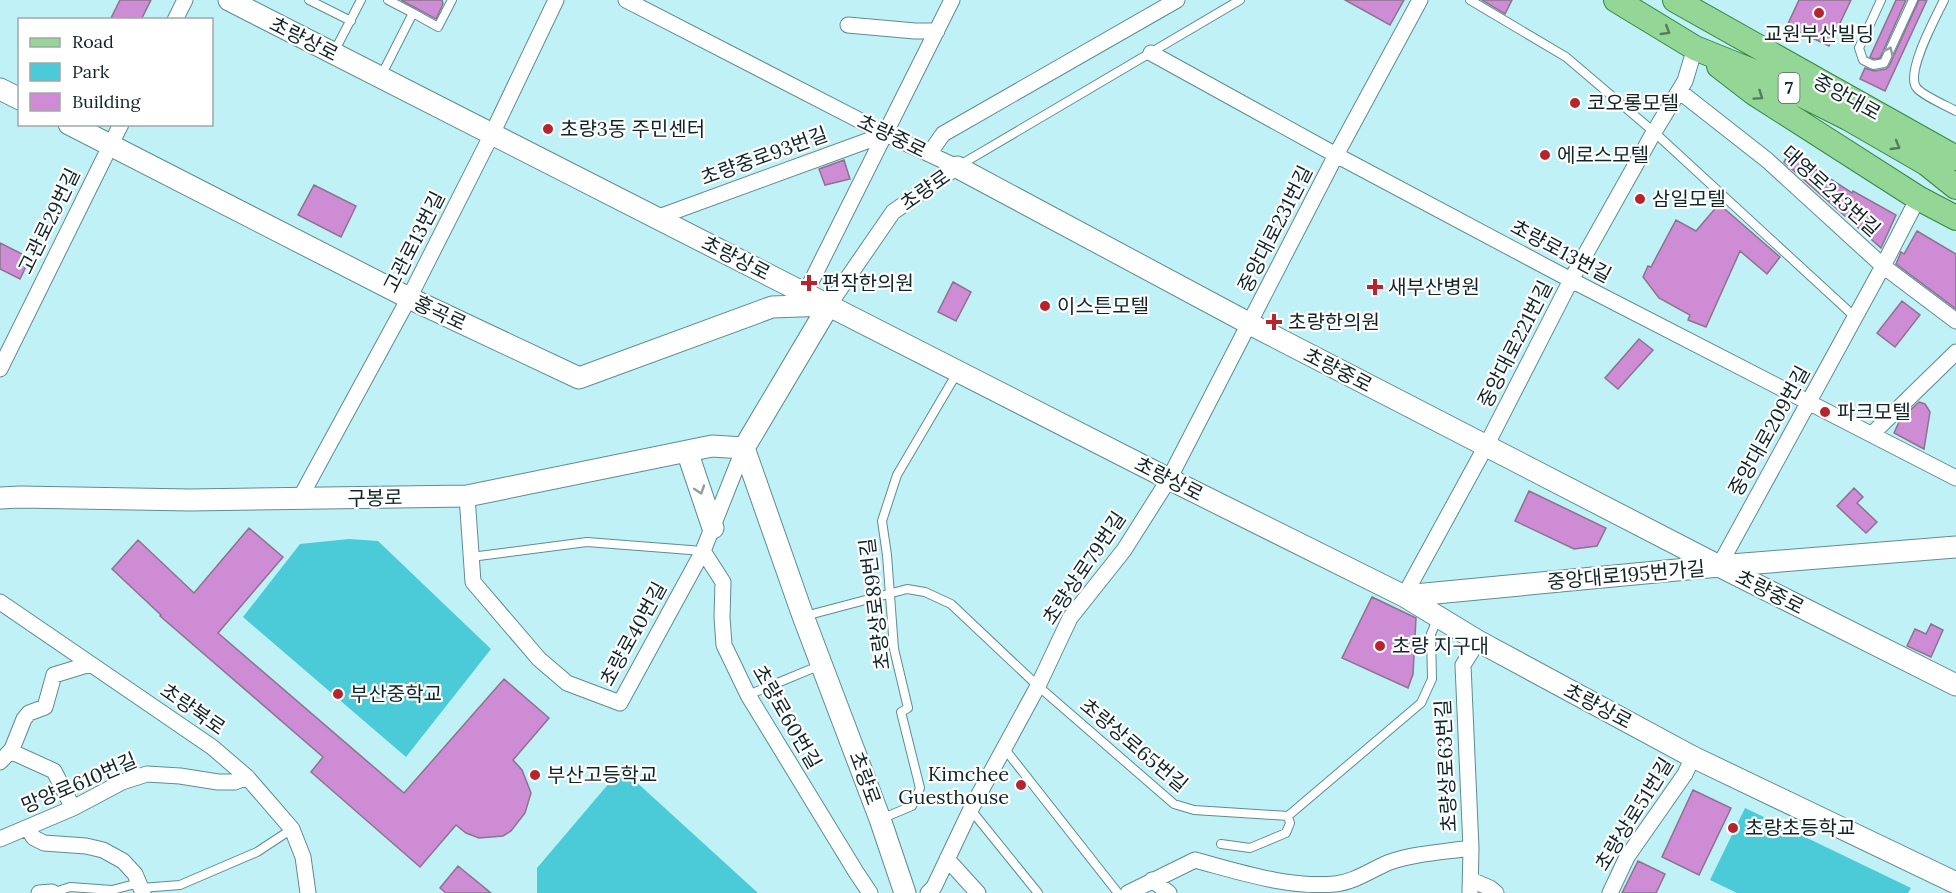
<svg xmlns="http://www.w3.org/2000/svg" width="1956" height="893" font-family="Lora,'Noto Sans KR',serif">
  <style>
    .green { fill: #4acbd7 }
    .building { fill: #cd8cd3; stroke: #8c738e; stroke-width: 1.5 }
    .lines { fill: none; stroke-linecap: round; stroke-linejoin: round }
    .lane-casing { stroke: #5e8c91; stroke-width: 10 }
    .street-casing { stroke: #5e8c91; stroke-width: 17 }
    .secondary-casing { stroke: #5e8c91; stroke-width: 23 }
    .primary-casing { stroke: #378640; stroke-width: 26 }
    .lane { stroke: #fff; stroke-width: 8 }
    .street { stroke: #fff; stroke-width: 15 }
    .secondary { stroke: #fff; stroke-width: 21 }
    .primary { stroke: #93d695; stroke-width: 24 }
    .oneway { stroke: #527d5e }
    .oneway2 { stroke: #949c9d }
    .poi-dot { fill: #b6252e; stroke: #fff; stroke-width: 2 }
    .labels { text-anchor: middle; stroke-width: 4.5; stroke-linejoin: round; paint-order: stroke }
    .shield { fill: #fff; stroke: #586667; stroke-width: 1.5 }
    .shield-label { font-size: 18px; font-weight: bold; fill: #112426 }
    .poi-label { font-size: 20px; fill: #112426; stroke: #fff; text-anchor: start }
    .street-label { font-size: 20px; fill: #112426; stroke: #fff }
  </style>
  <rect width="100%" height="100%" fill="#c0f1f6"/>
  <path class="green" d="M 349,539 L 378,541 L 491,649 L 406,757 L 243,617 L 300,544 Z
    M 622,768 L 622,769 L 758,893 L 537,893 L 537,868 Z
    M 1745,808 L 1911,888 L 1908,893 L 1737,893 L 1710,880 Z"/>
  <path class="building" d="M 120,0 L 151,0 L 141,20 L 110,20 Z
    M 401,0 L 442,0 L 443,4 L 436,19 Z
    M 1345,0 L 1404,0 L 1390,25 Z
    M 1482,0 L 1512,0 L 1505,14 Z
    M 1799,0 L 1851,0 L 1829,46 L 1787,26 Z
    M 1896,0 L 1906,0 L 1880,58 L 1874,59 L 1870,57 Z
    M 1919,0 L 1927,0 L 1885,91 L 1860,79 L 1865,68 L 1874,71 L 1886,69 L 1889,66 Z
    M 1789,152 L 1852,193 L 1853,191 L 1896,215 L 1881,248 L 1784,162 Z
    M 844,160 L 850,179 L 825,185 L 819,169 Z
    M 314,185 L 356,206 L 341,237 L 298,215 Z
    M 1719,204 L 1780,257 L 1767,274 L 1740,251 L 1706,327 L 1688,320 L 1690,315 L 1659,298 L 1643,277 L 1648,266 L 1651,267 L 1676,220 L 1696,231 Z
    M 1917,231 L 1956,254 L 1956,309 L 1896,264 L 1901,252 L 1904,254 Z
    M 0,243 L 30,258 L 20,279 L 0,269 Z
    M 953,282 L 971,292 L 956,321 L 938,312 Z
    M 1902,301 L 1920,315 L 1895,347 L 1877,333 Z
    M 1639,339 L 1653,350 L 1618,389 L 1605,378 Z
    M 1919,402 L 1925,404 L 1930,412 L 1924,449 L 1894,433 L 1900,420 Z
    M 1854,488 L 1863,497 L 1857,503 L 1877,522 L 1866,533 L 1837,506 Z
    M 1529,491 L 1606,528 L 1597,546 L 1574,549 L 1515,521 Z
    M 249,528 L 283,557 L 218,633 L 404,793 L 504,679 L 549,718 L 513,760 L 522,770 L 531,793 L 525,813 L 511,831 L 503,836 L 479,838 L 466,833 L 456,825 L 420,867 L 311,772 L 323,757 L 160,616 L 161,615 L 112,569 L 138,540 L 194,593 Z
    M 1372,597 L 1416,618 L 1413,674 L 1408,688 L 1342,658 Z
    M 1931,624 L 1943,630 L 1931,657 L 1907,646 L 1915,629 L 1926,634 Z
    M 1693,790 L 1731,808 L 1699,875 L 1662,857 Z
    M 1638,861 L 1665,874 L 1656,893 L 1622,893 Z
    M 458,866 L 491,893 L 446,893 L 440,888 Z"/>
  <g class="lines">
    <defs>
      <path id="lane" d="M 309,0 L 351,21
        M 1470,0 L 1566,57 L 1654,132 L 1855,317
        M 1881,0 L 1859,48 L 1863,60 L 1873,65 L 1884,63 L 1913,0
        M 1944,0 C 1936,17 1906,71 1916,87 C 1921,95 1947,106 1956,111
        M 413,13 L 438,27 L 452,0
        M 334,52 L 361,0
        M 381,76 L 413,13 L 388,0
        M 960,165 L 1240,0
        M 471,557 L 587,542 L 703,551
        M 805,616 L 907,589 L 925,592 L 951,604 L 1038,686 L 1174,804 L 1194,810 L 1288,816 L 1421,703 L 1432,679 L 1431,634 L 1438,617
        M 748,695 L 821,665
        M 1004,748 L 1118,893
        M 971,810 L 1038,893
        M 883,818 L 912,806 L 920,788 L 901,712 L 908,708 L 894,649 L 887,555 L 882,521 L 897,475 L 957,373
        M 1221,844 L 1250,848 L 1286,833 L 1290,823 L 1288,816
        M 141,888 L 180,885 L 257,852 L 292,829
        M 52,893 L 70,887 L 112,890 L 139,883"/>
      <path id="street" d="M 626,0 L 886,134 L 957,167 L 893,212 L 829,305
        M 175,20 L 185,0
        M 848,25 L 915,31 L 937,31
        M 1151,53 L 1336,155 L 1571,280 L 1956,478
        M 1679,91 L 1767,160 L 1883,266 L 1956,321
        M 929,154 L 943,134 L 1177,0
        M 656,218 L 886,134
        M 805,294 L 952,0
        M 0,369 L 121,124
        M 1872,434 L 1956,352
        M 467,496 L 473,582 L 539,659 L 567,683 L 620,703 L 703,551 L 744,448
        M 300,498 L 409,298 L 492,134 L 556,0
        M 703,551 L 723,582 L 722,617 L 724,645 L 748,695 L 856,872 L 870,893
        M 1719,566 L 1883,266 L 1918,198
        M 1404,596 L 1486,446 L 1571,280 L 1654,132 L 1685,81 L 1695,48
        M 0,602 L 212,747 L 247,777 L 292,829 L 303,857 L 308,893
        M 10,751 L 54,771 L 73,808
        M 0,762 L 12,749 L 24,719 L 29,713 L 45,707 L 54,675 L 90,664
        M 27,828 L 34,838 L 44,843 L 86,846 L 103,850 L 123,861 L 135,874 L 143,893
        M 0,839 L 73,808 L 122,782 L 147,774 L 180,776 L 218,782 L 235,782 L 247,777
        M 947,859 L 978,893
        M 1152,880 L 1169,893
        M 1471,880 L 1490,888 L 1496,893
        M 39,893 L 52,892
        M 928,893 L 934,887 L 971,809 L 1038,686 L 1070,618 L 1124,550 L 1169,479 L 1336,155 L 1420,0
        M 1128,893 L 1195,860 C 1240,872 1287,888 1335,884 C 1355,882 1372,869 1390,862 C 1416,853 1444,852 1471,848
        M 1470,893 L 1471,848 L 1463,665 L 1478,641
        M 1610,893 L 1627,857 L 1685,774 L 1693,757"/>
      <path id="secondary" d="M 229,0 L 1169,479 L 1404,596 L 1478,641 L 1693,757 L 1956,883
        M 0,89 L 20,99
        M 69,124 L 409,298 L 579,378 L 772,307 L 827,305
        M 957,167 L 1250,324 L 1719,566 L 1956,685
        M 829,305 L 744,448 L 803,616 L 880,819 L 905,893
        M 687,451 L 713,528
        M 0,498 L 20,497 L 190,500 L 467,496 L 712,446 L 744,448
        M 1404,596 L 1719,566 L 1956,547"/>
      <path id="primary" d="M 1616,0 L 1695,48 L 1762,75 L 1848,118 L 1926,163 L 1956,187
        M 1675,0 L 1956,158
        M 1719,66 L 1754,93 L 1918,198 L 1956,218"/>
    </defs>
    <use href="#lane" class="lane-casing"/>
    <use href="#street" class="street-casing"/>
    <use href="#secondary" class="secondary-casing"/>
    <use href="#primary" class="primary-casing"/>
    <use href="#lane" class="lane"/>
    <use href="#street" class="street"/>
    <use href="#secondary" class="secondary"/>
    <use href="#primary" class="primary"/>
  </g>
  <defs><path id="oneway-chevron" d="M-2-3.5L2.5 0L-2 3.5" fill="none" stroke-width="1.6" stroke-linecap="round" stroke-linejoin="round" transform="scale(1.5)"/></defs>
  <g class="oneway">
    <use href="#oneway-chevron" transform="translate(1666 31) rotate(31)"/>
    <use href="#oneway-chevron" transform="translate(1759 96) rotate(34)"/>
    <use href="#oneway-chevron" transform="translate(1896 146) rotate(30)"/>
  </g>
  <g class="oneway2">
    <use href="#oneway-chevron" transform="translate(1889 51) rotate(-65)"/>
    <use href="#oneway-chevron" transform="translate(700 490) rotate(72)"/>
  </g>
  <g class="poi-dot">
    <circle cx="1819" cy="13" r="6"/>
    <circle cx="1575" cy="103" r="6"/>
    <circle cx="548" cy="129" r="6"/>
    <circle cx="1545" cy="155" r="6"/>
    <circle cx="1640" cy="199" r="6"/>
    <path d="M806 274h6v6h6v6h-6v6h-6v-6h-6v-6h6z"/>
    <path d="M1372 278h6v6h6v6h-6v6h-6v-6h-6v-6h6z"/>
    <circle cx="1045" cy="306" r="6"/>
    <path d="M1271 313h6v6h6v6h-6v6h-6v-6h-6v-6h6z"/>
    <circle cx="1825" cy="412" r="6"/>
    <circle cx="1380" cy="646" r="6"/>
    <circle cx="338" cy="694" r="6"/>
    <circle cx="535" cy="775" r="6"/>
    <circle cx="1021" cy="785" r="6"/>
    <circle cx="1733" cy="828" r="6"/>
  </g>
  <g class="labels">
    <rect class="shield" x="1778.5" y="73" width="21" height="30" rx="4.5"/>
    <g class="shield-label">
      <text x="1789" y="94">7</text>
    </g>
    <g class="poi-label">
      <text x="1819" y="41" text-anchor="middle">교원부산빌딩</text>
      <text x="1587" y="110">코오롱모텔</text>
      <text x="560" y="136">초량3동 주민센터</text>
      <text x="1557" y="162">에로스모텔</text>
      <text x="1652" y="206">삼일모텔</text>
      <text x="822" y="290">편작한의원</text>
      <text x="1388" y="294">새부산병원</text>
      <text x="1057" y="313">이스튼모텔</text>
      <text x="1288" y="329">초량한의원</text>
      <text x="1837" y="419">파크모텔</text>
      <text x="1392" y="653">초량 지구대</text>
      <text x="350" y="701">부산중학교</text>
      <text x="1009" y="781" text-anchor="end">Kimchee<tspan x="1009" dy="23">Guesthouse</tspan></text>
      <text x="547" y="782">부산고등학교</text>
      <text x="1745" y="835">초량초등학교</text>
    </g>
    <g class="street-label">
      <text transform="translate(304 39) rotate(27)" y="7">초량상로</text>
      <text transform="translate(1847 97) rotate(29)" y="7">중앙대로</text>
      <text transform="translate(892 136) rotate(26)" y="7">초량중로</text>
      <text transform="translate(764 156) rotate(-20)" y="7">초량중로93번길</text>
      <text transform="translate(925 190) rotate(-35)" y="7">초량로</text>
      <text transform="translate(1831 191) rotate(42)" y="7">대영로243번길</text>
      <text transform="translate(49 221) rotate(-64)" y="7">고관로29번길</text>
      <text transform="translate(1275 229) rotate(-63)" y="7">중앙대로231번길</text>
      <text transform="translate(414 242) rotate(-63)" y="7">고관로13번길</text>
      <text transform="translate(1561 251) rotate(28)" y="7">초량로13번길</text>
      <text transform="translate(736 258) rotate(27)" y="7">초량상로</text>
      <text transform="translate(440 313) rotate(25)" y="7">홍곡로</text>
      <text transform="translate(1515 344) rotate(-63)" y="7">중앙대로221번길</text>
      <text transform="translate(1338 370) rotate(27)" y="7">초량중로</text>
      <text transform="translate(1769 431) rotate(-61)" y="7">중앙대로209번길</text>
      <text transform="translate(1169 479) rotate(27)" y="7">초량상로</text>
      <text transform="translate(375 498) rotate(-1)" y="7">구봉로</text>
      <text transform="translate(1084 568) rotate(-56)" y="7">초량상로79번길</text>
      <text transform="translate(1626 575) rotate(-5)" y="7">중앙대로195번가길</text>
      <text transform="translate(1770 592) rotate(27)" y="7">초량중로</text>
      <text transform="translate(875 604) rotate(-97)" y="7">초량상로89번길</text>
      <text transform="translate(633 634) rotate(-61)" y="7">초량로40번길</text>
      <text transform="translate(1598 706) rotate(28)" y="7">초량상로</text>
      <text transform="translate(193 709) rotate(35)" y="7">초량북로</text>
      <text transform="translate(787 717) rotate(60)" y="7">초량로60번길</text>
      <text transform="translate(1134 745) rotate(40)" y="7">초량상로65번길</text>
      <text transform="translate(1446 766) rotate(-93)" y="7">초량상로63번길</text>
      <text transform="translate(865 778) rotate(70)" y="7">초량로</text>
      <text transform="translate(79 783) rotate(-23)" y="7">망양로610번길</text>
      <text transform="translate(1634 814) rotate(-58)" y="7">초량상로51번길</text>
    </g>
  </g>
  <rect x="18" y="18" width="195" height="108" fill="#ffffff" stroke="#a0a7a8" stroke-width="1.5"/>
  <rect x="30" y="38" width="30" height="9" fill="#93d695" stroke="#a0a7a8" stroke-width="1.5"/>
  <text x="72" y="48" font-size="18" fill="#112426">Road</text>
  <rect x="30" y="63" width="30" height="18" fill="#4acbd7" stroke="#a0a7a8" stroke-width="1.5"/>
  <text x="72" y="78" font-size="18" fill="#112426">Park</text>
  <rect x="30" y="93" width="30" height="18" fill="#cd8cd3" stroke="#a0a7a8" stroke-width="1.5"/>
  <text x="72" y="108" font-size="18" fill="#112426">Building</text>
</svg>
